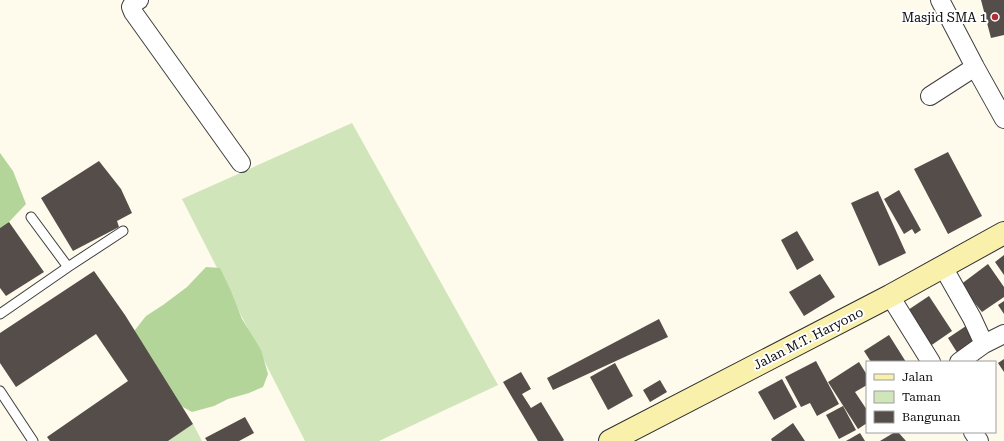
<svg xmlns="http://www.w3.org/2000/svg" width="1004" height="441" font-family="'Roboto Serif',serif">
  <style>
    .green { fill: #d0e5b9 }
    .forest { fill: #b4d599 }
    .building { fill: #544d49 }
    .lines { fill: none; stroke-linecap: round; stroke-linejoin: round }
    .service-casing { stroke: #3f3f3f; stroke-width: 11 }
    .minor-casing { stroke: #3f3f3f; stroke-width: 20 }
    .secondary-casing { stroke: #2e2e2e; stroke-width: 24 }
    .service { stroke: #fff; stroke-width: 9 }
    .minor { stroke: #fff; stroke-width: 18 }
    .secondary { stroke: #f9f0ac; stroke-width: 22 }
    .poi-dot { fill: #b22e35; stroke: #fff; stroke-width: 1.5 }
    .labels { text-anchor: middle; stroke-width: 4; stroke-linejoin: round; paint-order: stroke }
    .poi-label { font-size: 13px; fill: #0c0c0c; stroke: #fff; text-anchor: end }
    .street-label { font-size: 13px; fill: #0c0c0c; stroke: #fff }
  </style>
  <rect width="100%" height="100%" fill="#fefaec"/>
  <path class="green" d="M 352,123 L 498,385 L 379,441 L 305,441 L 182,199 Z
    M 193,424 L 202,441 L 168,441 Z"/>
  <path class="forest" d="M 0,153 L 13,171 L 26,204 L 8,223 L 0,228 Z
    M 206,267 L 220,268 L 231,291 L 242,319 L 261,350 L 268,374 L 263,387 L 249,393 L 228,399 L 214,406 L 192,412 L 174,402 L 131,335 L 146,316 L 163,305 L 187,287 Z"/>
  <path class="building" d="M 981,0 L 1004,0 L 1004,35 L 991,38 Z
    M 948,152 L 982,216 L 948,234 L 914,169 Z
    M 99,161 L 121,189 L 132,213 L 117,221 L 119,227 L 73,251 L 41,198 Z
    M 899,190 L 921,230 L 915,234 L 912,229 L 904,234 L 884,199 Z
    M 878,191 L 906,253 L 879,266 L 851,203 Z
    M 9,222 L 44,272 L 6,296 L 0,288 L 0,228 Z
    M 797,231 L 814,260 L 797,270 L 781,240 Z
    M 1004,255 L 1004,275 L 995,262 Z
    M 988,264 L 1004,287 L 1004,297 L 982,312 L 960,285 Z
    M 94,271 L 125,315 L 193,424 L 168,441 L 50,441 L 47,437 L 128,381 L 96,334 L 16,387 L 0,363 L 0,333 Z
    M 820,274 L 835,297 L 804,316 L 789,292 Z
    M 929,296 L 952,331 L 926,349 L 902,314 Z
    M 1004,301 L 1004,314 L 998,305 Z
    M 659,319 L 668,337 L 553,390 L 547,378 Z
    M 966,326 L 976,342 L 958,354 L 948,338 Z
    M 889,335 L 906,362 L 871,362 L 864,351 Z
    M 1004,359 L 1004,372 L 998,363 Z
    M 816,361 L 839,404 L 817,416 L 810,403 L 801,407 L 785,377 Z
    M 859,362 L 867,375 L 867,385 L 855,392 L 867,410 L 867,423 L 858,429 L 828,382 Z
    M 615,363 L 633,396 L 608,410 L 590,377 Z
    M 521,372 L 531,389 L 522,394 L 531,408 L 541,402 L 564,440 L 563,441 L 538,441 L 503,382 Z
    M 782,379 L 797,407 L 774,420 L 758,392 Z
    M 660,380 L 667,392 L 650,402 L 643,390 Z
    M 843,406 L 856,430 L 839,439 L 826,415 Z
    M 245,417 L 254,433 L 239,441 L 207,441 L 205,438 Z
    M 793,423 L 805,441 L 772,441 L 771,439 Z
    M 895,432 L 898,432 L 906,441 L 880,441 Z
    M 860,433 L 865,441 L 846,441 Z"/>
  <g class="lines">
    <defs>
      <path id="service" d="M 68,267 L 123,231
        M 0,314 L 68,267 L 31,217
        M 0,391 L 33,441"/>
      <path id="minor" d="M 139,0 C 135,2 133,3 131,7 L 133,12 L 241,163
        M 940,0 L 975,67 L 1004,119
        M 930,96 L 975,67
        M 943,267 L 972,318 L 984,344 L 1004,334
        M 890,296 L 931,362
        M 959,362 L 984,344
        M 973,432 L 979,441"/>
      <path id="secondary" d="M 610,441 L 890,296 L 1004,233"/>
    </defs>
    <use href="#service" class="service-casing"/>
    <use href="#minor" class="minor-casing"/>
    <use href="#secondary" class="secondary-casing"/>
    <use href="#service" class="service"/>
    <use href="#minor" class="minor"/>
    <use href="#secondary" class="secondary"/>
  </g>
  <circle class="poi-dot" cx="995" cy="17" r="4"/>
  <g class="labels">
    <g class="poi-label">
      <text x="987" y="22">Masjid SMA 1</text>
    </g>
    <g class="street-label">
      <text transform="translate(808 338) rotate(-27)" y="5">Jalan M.T. Haryono</text>
    </g>
  </g>
  <rect x="866" y="361" width="130" height="72" fill="#ffffff" stroke="#9e9e9e"/>
  <rect x="874" y="374" width="20" height="6" fill="#f9f0ac" stroke="#9e9e9e"/>
  <text x="902" y="381" font-size="12" fill="#0c0c0c">Jalan</text>
  <rect x="874" y="391" width="20" height="12" fill="#d0e5b9" stroke="#9e9e9e"/>
  <text x="902" y="401" font-size="12" fill="#0c0c0c">Taman</text>
  <rect x="874" y="411" width="20" height="12" fill="#544d49" stroke="#9e9e9e"/>
  <text x="902" y="421" font-size="12" fill="#0c0c0c">Bangunan</text>
</svg>
